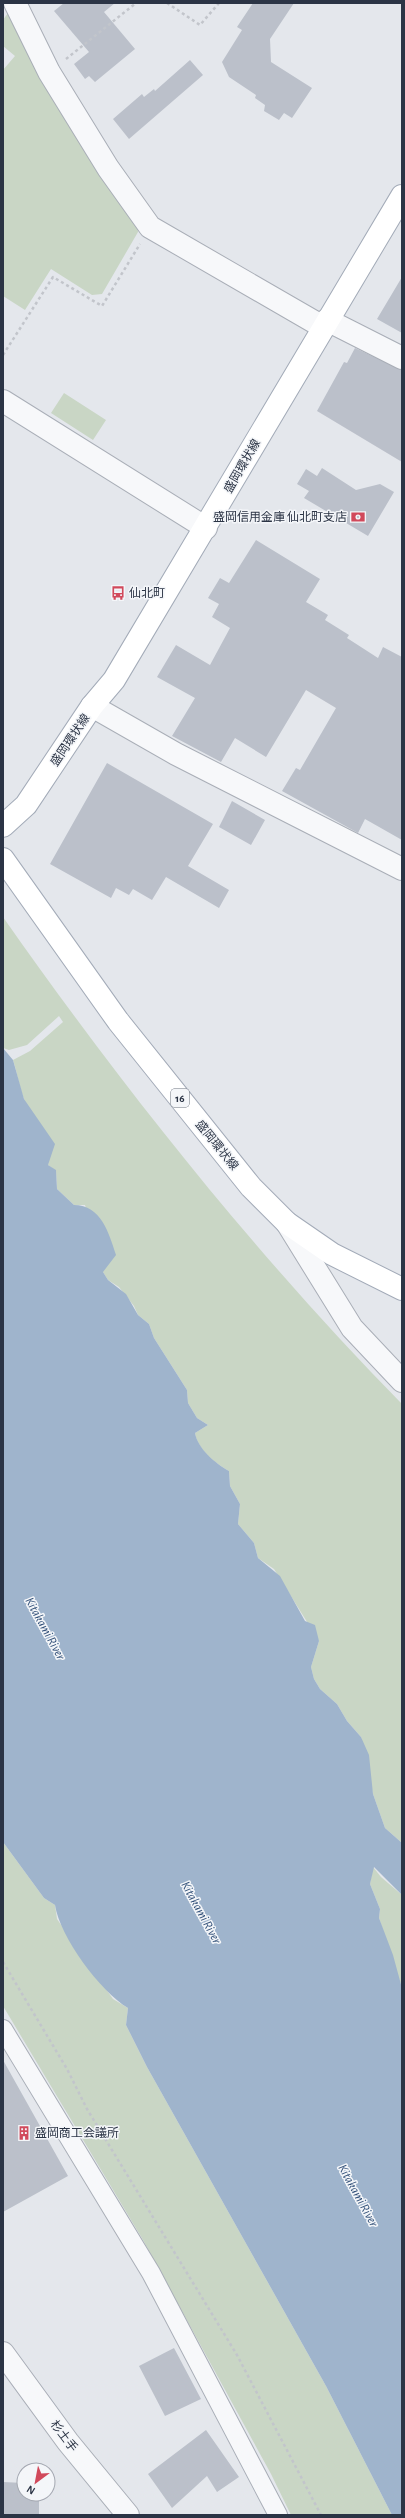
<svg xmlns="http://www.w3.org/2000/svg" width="405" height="2518" font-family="'Alegreya Sans','Noto Sans JP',sans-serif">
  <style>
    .green { fill: #c9d6c5 }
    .water { fill: #9fb4cc }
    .building { fill: #bbc0ca }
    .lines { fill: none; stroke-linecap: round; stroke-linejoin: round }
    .pedestrian-casing { stroke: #a9aeb7; stroke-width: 20 }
    .minor-casing { stroke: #a9aeb7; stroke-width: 24 }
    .tertiary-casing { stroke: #a9aeb7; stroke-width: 24 }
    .primary-casing { stroke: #a3abb8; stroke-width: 24 }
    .path { stroke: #c2c5cb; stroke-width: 2.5; stroke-dasharray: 3 3; stroke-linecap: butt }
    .pedestrian { stroke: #f7f8fa; stroke-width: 18 }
    .minor { stroke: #f7f8fa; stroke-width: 22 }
    .tertiary { stroke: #f7f8fa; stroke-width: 22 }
    .primary { stroke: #fff; stroke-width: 22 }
    .labels { text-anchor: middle; stroke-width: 3; stroke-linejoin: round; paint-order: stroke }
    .shield { fill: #f4f6f9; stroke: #676e7b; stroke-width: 1 }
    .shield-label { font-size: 11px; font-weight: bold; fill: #2b3445 }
    .street-label { font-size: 12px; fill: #2b3445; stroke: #f4f6f9 }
    .poi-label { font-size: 12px; fill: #2b3445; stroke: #f4f6f9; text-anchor: start }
    .water-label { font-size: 13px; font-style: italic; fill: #34527a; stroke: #f4f6f9 }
  </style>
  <rect width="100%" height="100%" fill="#e4e7ec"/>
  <path class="green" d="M 10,10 L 137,222 L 138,232 L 102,294 L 92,295 L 51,269 L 25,310 L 3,296 L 3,70 L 15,56 L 3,46 L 3,20 Z
    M 64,393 L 106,420 L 93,440 L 51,413 Z
    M 3,917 C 123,1088 255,1254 402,1404 L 402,1843 L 385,1828 L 373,1794 L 361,1737 L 347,1721 L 337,1704 L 320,1689 L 314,1679 L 311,1667 L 319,1641 L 274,1569 L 258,1558 L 254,1543 L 238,1524 L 240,1504 L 230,1486 L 229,1471 C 215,1463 198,1450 195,1433 L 208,1425 L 197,1418 L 188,1403 L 187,1390 L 154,1338 L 149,1324 L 138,1315 L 134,1306 L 119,1287 L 108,1280 L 103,1272 L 85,1205 L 74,1205 L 57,1189 L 56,1171 L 48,1165 C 53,1140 32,1120 24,1099 C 19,1086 17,1072 13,1060 L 30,1051 L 63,1022 L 59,1016 L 27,1045 L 9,1050 L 3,1048 Z
    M 3,1842 L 44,1898 L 55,1905 L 57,1919 L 113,1999 L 128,2008 L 126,2025 L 147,2067 L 326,2386 L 392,2515 L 291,2515 L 271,2474 L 143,2240 L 3,2006 Z
    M 373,1867 L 381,1877 L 402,1895 L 402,1988 L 379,1918 L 380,1909 L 370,1884 Z"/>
  <path class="water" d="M 3,1048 L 13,1060 L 24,1099 L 55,1144 L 48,1165 L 56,1170 L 57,1189 L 74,1205 C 101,1205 109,1233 116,1255 L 103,1272 L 108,1280 L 126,1294 L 138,1315 L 149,1324 L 154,1338 L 187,1390 L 188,1403 L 197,1418 L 208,1425 L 195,1433 C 198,1449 215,1463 229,1471 L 230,1486 L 240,1504 L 238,1524 L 254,1543 L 258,1558 L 280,1576 L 305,1621 L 315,1625 L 319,1641 L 311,1667 L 314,1679 L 320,1689 L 337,1704 L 347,1721 L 361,1737 L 369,1755 L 373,1794 L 385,1828 L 402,1843 L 402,1895 L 374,1867 L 370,1884 L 380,1909 L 379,1918 L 393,1955 L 402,1988 L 402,2515 L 392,2515 L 326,2386 L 147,2067 L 126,2025 L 128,2008 C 100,1991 60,1937 55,1905 L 44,1898 L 3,1842 Z"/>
  <path class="building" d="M 64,3 L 115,3 L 104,12 L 135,49 L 95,82 L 89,76 L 85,79 L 74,64 L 89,52 L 54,11 Z
    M 253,3 L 294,3 L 270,39 L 271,62 L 312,88 L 292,118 L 284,113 L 279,120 L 264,111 L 265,105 L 255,98 L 256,95 L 229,77 L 222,62 L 242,30 L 237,27 Z
    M 190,60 L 203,75 L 129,139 L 113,119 L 142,94 L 144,97 L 154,89 L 155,91 Z
    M 402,277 L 402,333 L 377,319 Z
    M 355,348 L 402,370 L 402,462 L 317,411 L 344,362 L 347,363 Z
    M 322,468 L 356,490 L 380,484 L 394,492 L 368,536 L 304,498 L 309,491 L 297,484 L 306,469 L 317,476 Z
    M 256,540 L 320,579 L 306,602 L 328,615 L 325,620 L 349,635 L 347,638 L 378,658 L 383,647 L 402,657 L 402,840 L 365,819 L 358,833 L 282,791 L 296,768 L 300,770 L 336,708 L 306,690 L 266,757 L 235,738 L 221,762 L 172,736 L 195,698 L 157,677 L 176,645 L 210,665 L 230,628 L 212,617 L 219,604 L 208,598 L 220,578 L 229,583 Z
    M 107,763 L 213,824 L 188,866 L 229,890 L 219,908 L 166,877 L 152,900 L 133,889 L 129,895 L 116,888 L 111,898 L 50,864 Z
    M 232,801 L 265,820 L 251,845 L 219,827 Z
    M 3,2060 L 68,2176 L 3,2212 Z
    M 174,2348 L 201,2399 L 165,2416 L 139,2366 Z
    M 206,2430 L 239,2477 L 217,2492 L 207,2476 L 172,2508 L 148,2474 Z
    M 3,2482 L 24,2483 L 24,2494 L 39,2494 L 39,2515 L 3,2515 Z"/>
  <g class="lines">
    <defs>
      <path id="pedestrian" d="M 3,2029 L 151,2273 L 278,2515"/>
      <path id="minor" d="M 15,3 L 49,72 L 108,168 L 150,227 L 323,327
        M 327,320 L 402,358
        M 3,401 L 206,528
        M 92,706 L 176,754 L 402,869
        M 287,1223 L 352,1328 L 402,1381"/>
      <path id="tertiary" d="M 3,2353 L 68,2442 L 128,2515"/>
      <path id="primary" d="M 3,826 L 26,805 L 92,706 L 114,680 L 402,196
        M 3,859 L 118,1021 L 251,1187 L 287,1223 L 332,1254 L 402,1289"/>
    </defs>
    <use href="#pedestrian" class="pedestrian-casing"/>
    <use href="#minor" class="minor-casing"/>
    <use href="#tertiary" class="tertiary-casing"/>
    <use href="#primary" class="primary-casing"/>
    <path class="path" d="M 167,3 L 200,25 L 219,3
      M 66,59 L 136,3
      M 3,355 L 53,277 L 102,306 L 140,244
      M 3,1962 L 67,2069 L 87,2109 L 237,2355 L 321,2515"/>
    <use href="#pedestrian" class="pedestrian"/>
    <use href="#minor" class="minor"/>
    <use href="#tertiary" class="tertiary"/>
    <use href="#primary" class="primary"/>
  </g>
  <defs>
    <symbol id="bank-bare" viewBox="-9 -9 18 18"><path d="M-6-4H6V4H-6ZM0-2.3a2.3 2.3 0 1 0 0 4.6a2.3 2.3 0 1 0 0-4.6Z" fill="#d1495b" stroke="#f4f6f9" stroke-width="2.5" paint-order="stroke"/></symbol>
    <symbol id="bus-bare" viewBox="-9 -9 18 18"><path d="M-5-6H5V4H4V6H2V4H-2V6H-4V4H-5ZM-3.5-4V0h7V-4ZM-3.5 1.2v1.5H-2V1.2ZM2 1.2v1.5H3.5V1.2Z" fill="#d1495b" stroke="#f4f6f9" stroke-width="2.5" paint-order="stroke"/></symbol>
    <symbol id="building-bare" viewBox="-9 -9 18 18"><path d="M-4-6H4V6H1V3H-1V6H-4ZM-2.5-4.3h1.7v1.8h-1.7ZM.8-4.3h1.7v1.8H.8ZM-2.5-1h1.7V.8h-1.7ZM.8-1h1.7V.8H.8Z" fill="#d1495b" stroke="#f4f6f9" stroke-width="2.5" paint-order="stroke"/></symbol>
  </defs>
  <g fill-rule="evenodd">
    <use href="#bank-bare" x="348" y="507" width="20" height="20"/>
    <use href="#bus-bare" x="108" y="583" width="20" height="20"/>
    <use href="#building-bare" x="14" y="2123" width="20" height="20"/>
  </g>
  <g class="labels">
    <rect class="shield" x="171" y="1089" width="18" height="18" rx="3"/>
    <g class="shield-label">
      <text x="180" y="1102">16</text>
    </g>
    <g class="street-label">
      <text transform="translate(242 466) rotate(-60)" y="4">盛岡環状線</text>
      <text transform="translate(70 740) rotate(-56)" y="4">盛岡環状線</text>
      <text transform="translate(217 1145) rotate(51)" y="4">盛岡環状線</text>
      <text transform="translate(64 2436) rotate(53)" y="4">杉土手</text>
    </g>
    <g class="poi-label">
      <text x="347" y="521" text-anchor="end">盛岡信用金庫 仙北町支店</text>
      <text x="129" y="597">仙北町</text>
      <text x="35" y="2137">盛岡商工会議所</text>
    </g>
    <g class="water-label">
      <text transform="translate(46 1628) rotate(61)" y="5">Kitakami River</text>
      <text transform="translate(202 1912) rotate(61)" y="5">Kitakami River</text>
      <text transform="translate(359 2195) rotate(61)" y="5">Kitakami River</text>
    </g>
  </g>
  <rect width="405" height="2518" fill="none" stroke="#2b3445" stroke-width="8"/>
  <g transform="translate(36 2482) rotate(212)"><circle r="19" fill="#f4f6f9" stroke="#a4a8b1"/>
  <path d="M0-3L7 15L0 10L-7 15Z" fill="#d1495b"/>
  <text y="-6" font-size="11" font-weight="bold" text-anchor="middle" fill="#2b3445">N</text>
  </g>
</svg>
